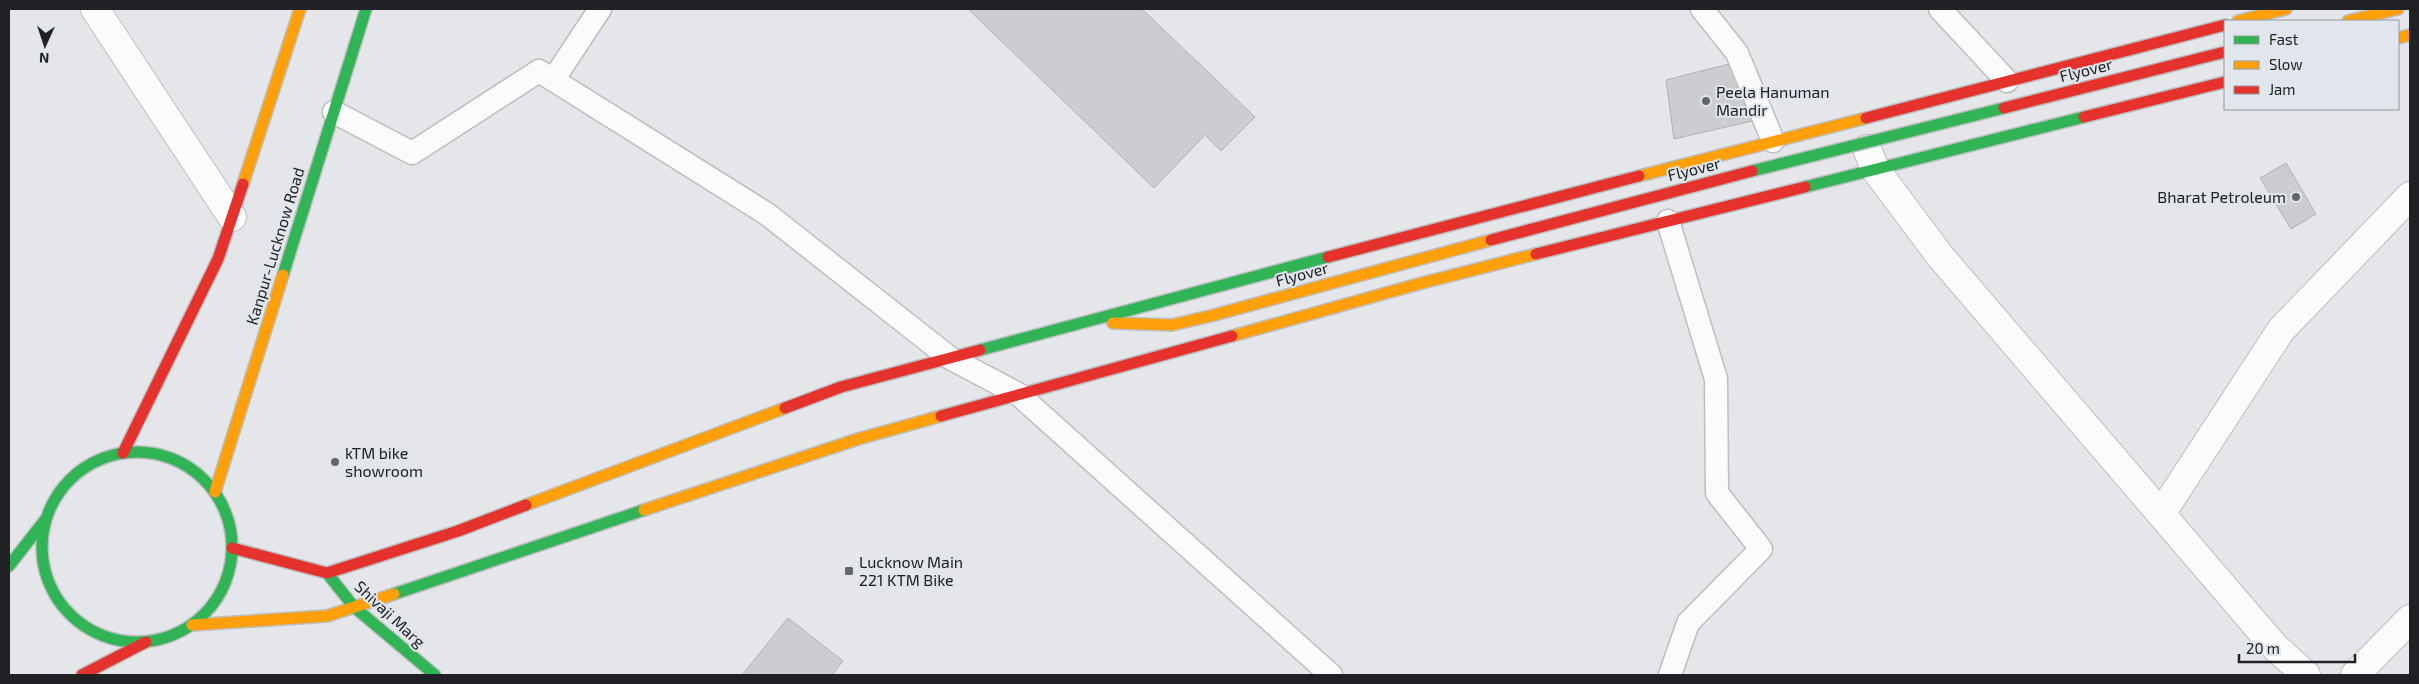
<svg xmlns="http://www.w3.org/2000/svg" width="2419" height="684" font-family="'Exo 2',sans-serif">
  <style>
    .building { fill: #cbcdd0; stroke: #afb1b4 }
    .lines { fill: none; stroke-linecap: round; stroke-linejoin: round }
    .lane-casing { stroke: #bcbec0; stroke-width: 25 }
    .street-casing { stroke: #bcbec0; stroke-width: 30 }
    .fast-casing { stroke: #bcbec0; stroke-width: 14 }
    .slow-casing { stroke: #bcbec0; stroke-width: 14 }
    .jam-casing { stroke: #bcbec0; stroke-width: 14 }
    .lane { stroke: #fbfbfc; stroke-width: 22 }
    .street { stroke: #fbfbfc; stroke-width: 28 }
    .fast { stroke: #30b455; stroke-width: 11 }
    .slow { stroke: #ff9f0a; stroke-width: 11 }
    .jam { stroke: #e5322d; stroke-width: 11 }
    .fast-bridge-casing { stroke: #bcbec0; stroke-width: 14; stroke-linecap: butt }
    .slow-bridge-casing { stroke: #bcbec0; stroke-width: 14; stroke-linecap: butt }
    .jam-bridge-casing { stroke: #bcbec0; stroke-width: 14; stroke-linecap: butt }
    .fast-bridge { stroke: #30b455; stroke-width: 11 }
    .slow-bridge { stroke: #ff9f0a; stroke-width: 11 }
    .jam-bridge { stroke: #e5322d; stroke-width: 11 }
    .poi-dot { fill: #656669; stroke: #e1e6ec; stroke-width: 2 }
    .labels { text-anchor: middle; stroke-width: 4; stroke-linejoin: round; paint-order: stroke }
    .street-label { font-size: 16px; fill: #202124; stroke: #e1e6ec }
    .poi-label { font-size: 16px; fill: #202124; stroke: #e1e6ec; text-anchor: start }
  </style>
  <rect width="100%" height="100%" fill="#e4e6e9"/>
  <path class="building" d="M 968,9 L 1142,9 L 1255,117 L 1221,151 L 1205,135 L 1154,188 Z
    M 1729,64 L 1752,121 L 1674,139 L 1666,80 Z
    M 2286,163 L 2316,214 L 2291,229 L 2260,178 Z
    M 788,618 L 843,661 L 832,675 L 742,675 Z"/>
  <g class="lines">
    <defs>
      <path id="lane" d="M 1702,9 L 1737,53 L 1773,141
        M 1940,9 L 2007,81
        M 553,80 L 600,9
        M 334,112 L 412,153 L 539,71 L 767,214 L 950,358 L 1018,394 L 1331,675
        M 1668,221 L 1716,379 L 1717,493 L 1761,549 L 1688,623 L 1670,675"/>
      <path id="street" d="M 95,9 L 232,217
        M 1867,149 L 1875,169 L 1940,256 L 2275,647 L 2306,675
        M 2161,514 L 2281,330 L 2410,196
        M 2355,675 L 2410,619"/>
      <path id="fast" d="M 1805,187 L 2084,117
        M 283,275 L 366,9
        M 980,350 L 1328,257
        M42 547a95 95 0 1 1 190 0a95 95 0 1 1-190 0Z
        M 9,566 L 45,520
        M 327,573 L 354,607 L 435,675
        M 394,594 L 644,510"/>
      <path id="slow" d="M 2238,21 L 2286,9
        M 2348,21 L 2398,9
        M 2398,38 L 2410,35
        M 1639,176 L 1866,118
        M 243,184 L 300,9
        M 1113,323 L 1172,325 L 1214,315
        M 1232,336 L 1422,283 L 1536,254
        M 215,492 L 283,275
        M 526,505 L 785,408
        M 644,510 L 858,439 L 941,416
        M 192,625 L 327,616 L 394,594"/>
      <path id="jam" d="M 2084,117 L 2225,82
        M 1866,118 L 2225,25
        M 1536,254 L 1805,187
        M 1328,257 L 1639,176
        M 785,408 L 841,387 L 980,350
        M 941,416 L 1232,336
        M 123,453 L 218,259 L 243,184
        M 232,548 L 327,573 L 458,531 L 526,505
        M 82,675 L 146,642"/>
    </defs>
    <use href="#lane" class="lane-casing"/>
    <use href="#street" class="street-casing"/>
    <use href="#fast" class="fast-casing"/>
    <use href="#slow" class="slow-casing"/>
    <use href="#jam" class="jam-casing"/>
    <use href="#lane" class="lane"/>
    <use href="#street" class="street"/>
    <use href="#fast" class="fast"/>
    <use href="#slow" class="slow"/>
    <use href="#jam" class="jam"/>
    <defs>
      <path id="fast-bridge" d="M 1752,171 L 2004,108"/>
      <path id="slow-bridge" d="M 1214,315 L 1491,240"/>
      <path id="jam-bridge" d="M 2004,108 L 2225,52
        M 1491,240 L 1752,171"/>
    </defs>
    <use href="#fast-bridge" class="fast-bridge-casing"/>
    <use href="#slow-bridge" class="slow-bridge-casing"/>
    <use href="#jam-bridge" class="jam-bridge-casing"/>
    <use href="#fast-bridge" class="fast-bridge"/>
    <use href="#slow-bridge" class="slow-bridge"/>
    <use href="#jam-bridge" class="jam-bridge"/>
  </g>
  <g class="poi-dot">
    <circle cx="1706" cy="101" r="5"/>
    <circle cx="2296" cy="197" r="5"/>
    <circle cx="335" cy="462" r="5"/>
    <rect x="844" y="566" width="10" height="10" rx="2.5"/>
  </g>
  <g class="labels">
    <g class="street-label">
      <text transform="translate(2086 70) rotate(-14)" y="6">Flyover</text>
      <text transform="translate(1694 169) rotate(-14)" y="6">Flyover</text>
      <text transform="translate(275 246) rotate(-73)" y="6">Kanpur-Lucknow Road</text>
      <text transform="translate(1302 274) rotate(-15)" y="6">Flyover</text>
      <text transform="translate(390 614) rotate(43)" y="6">Shivaji Marg</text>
    </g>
    <g class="poi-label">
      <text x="1716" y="98">Peela Hanuman<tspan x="1716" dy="18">Mandir</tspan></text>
      <text x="2286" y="203" text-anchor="end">Bharat Petroleum</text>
      <text x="345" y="459">kTM bike<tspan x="345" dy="18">showroom</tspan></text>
      <text x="859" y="568">Lucknow Main<tspan x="859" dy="18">221 KTM Bike</tspan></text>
    </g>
  </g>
  <rect width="2419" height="684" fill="none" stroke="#202124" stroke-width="20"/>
  <rect x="2224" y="20" width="175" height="90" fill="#e1e6ec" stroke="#94979c"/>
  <rect x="2234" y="36" width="25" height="8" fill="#30b455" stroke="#94979c"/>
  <text x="2269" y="45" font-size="15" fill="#202124">Fast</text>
  <rect x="2234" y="61" width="25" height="8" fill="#ff9f0a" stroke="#94979c"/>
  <text x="2269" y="70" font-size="15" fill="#202124">Slow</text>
  <rect x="2234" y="86" width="25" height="8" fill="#e5322d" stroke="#94979c"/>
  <text x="2269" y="95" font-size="15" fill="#202124">Jam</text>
  <g transform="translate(45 45) rotate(183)" stroke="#e1e6ec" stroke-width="4" paint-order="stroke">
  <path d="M0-4L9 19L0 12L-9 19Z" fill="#202124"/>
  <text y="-8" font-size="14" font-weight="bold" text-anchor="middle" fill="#202124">N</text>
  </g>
  <path d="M2239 654v8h116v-8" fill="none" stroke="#202124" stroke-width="2.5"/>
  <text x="2246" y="654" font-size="15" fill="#202124" stroke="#e1e6ec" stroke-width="4" paint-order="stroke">20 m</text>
</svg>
